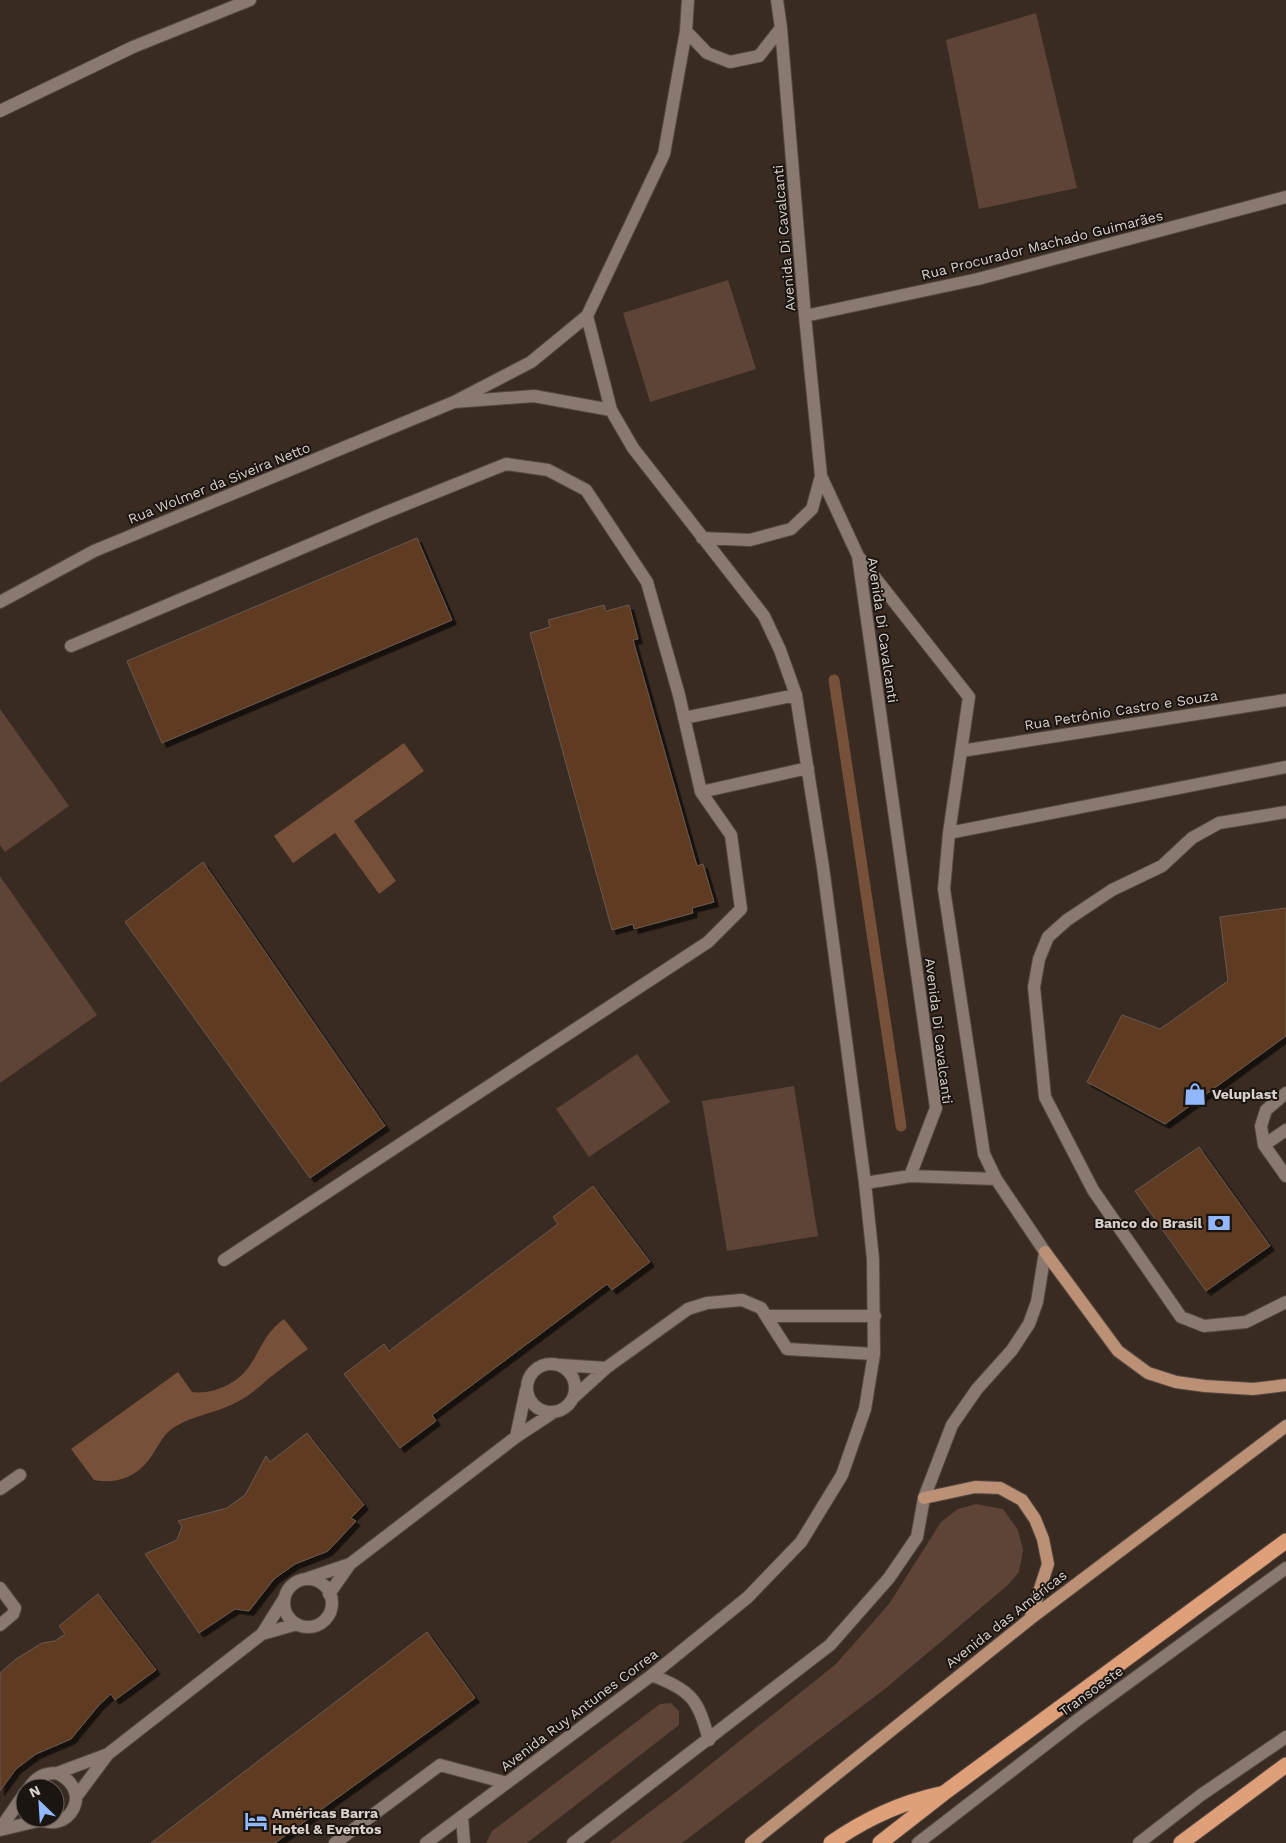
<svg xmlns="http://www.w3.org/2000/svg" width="1286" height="1843" font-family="'Work Sans',sans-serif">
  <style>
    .green { fill: #5d4436 }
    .water { fill: #775039 }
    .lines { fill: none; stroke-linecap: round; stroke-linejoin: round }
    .stream { stroke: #775039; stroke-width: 11 }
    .building { fill: #5f3a24; stroke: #695950; filter: url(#shadow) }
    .minor-casing { stroke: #544841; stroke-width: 14 }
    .major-casing { stroke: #544841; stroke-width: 14 }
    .highway-casing { stroke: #544841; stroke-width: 17 }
    .minor { stroke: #8a7970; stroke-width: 12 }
    .major { stroke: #bc9075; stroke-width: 12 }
    .highway { stroke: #de9f79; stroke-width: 15 }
    .labels { text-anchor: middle; stroke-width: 4; stroke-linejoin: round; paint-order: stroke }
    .street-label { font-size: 14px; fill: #d9d0cb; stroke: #1b1511 }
    .poi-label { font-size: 14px; font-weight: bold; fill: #d9d0cb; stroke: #1b1511; text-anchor: start }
  </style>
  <defs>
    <filter id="shadow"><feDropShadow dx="4.5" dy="4.5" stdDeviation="0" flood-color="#0009"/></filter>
  </defs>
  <rect width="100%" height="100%" fill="#392b22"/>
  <path class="green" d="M 1036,13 L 1077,188 L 979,209 L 946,40 Z
    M 728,280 L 756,369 L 650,402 L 623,313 Z
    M 0,709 L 69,806 L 5,852 L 0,845 Z
    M 0,876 L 97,1015 L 0,1083 Z
    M 637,1054 L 670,1102 L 589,1157 L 556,1109 Z
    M 794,1086 L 818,1236 L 727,1251 L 702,1101 Z
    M 976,1504 L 1003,1509 L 1018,1530 L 1023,1550 L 1019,1572 L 1008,1585 L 886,1688 L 682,1843 L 609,1843 L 676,1792 L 836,1664 L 889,1604 L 941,1522 L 958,1509 Z
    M 671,1703 L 679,1711 L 679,1725 L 527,1843 L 486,1843 L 492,1831 L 660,1704 Z"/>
  <path class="water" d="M 404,743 L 424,771 L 354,821 L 396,881 L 379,894 L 335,833 L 293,863 L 274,836 Z
    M 284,1319 L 308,1349 C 294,1359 281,1369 268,1379 C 258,1388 249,1396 237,1402 C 217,1413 193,1415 173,1428 C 161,1436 157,1450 148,1461 C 134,1478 115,1484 94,1480 L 71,1449 L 178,1372 L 192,1392 C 213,1395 239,1383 250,1365 C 263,1346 264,1334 284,1319 Z"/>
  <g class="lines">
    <path class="stream" d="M 834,680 L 901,1126"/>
  </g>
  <path class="building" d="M 417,538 L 452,620 L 162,743 L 127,661 Z
    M 604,605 L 606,611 L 629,605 L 638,639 L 633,640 L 697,866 L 703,864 L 714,902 L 692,908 L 693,913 L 634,929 L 633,924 L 612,930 L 530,633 L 550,627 L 548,620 Z
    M 203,862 L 385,1126 L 310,1178 L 125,922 Z
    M 1286,908 L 1286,1036 L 1165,1124 L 1087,1082 L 1122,1015 L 1160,1029 L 1228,981 L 1220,917 Z
    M 1199,1147 L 1270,1246 L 1206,1291 L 1135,1191 Z
    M 593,1186 L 650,1262 L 612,1290 L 607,1284 L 432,1415 L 436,1421 L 400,1448 L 344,1374 L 384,1344 L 389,1351 L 558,1224 L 553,1217 Z
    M 307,1433 L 364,1505 L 351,1518 L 356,1521 L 328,1551 L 295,1564 L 274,1579 L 249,1611 L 235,1609 L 199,1633 L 145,1554 L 177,1540 L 182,1526 L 178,1521 L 227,1508 L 245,1495 L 266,1456 L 270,1462 Z
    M 98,1594 L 156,1670 L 115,1700 L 111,1694 L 99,1705 L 71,1739 L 36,1754 L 16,1769 L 0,1791 L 0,1673 L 16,1659 L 42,1643 L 55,1641 L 65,1634 L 59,1626 Z
    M 427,1632 L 475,1698 L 275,1843 L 151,1843 Z"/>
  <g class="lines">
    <defs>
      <path id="minor" d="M 777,0 L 781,28 L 805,316 L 821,476 L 858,556 L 936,1108 L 910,1176
        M 686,31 L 707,53 L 730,62 L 759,56 L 781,28
        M 0,111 L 133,47 L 250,0
        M 587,316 L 531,362 L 454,402 L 534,396 L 611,410
        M 805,316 L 978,279 L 1286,197
        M 702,538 L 750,540 L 791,529 L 812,509 L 821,476
        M 0,602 L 94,551 L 454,402
        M 71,646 L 382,514 L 506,464 L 548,470 L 586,490 L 647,582 L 679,695 L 701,792 L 731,835 L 741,909 L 708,942 L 224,1260
        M 684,718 L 796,695
        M 961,751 L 1286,700
        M 701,792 L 808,768
        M 1286,812 L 1219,823 L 1192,838 L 1162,866 L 1112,890 L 1067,920 L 1048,937 L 1039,959 L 1034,987 L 1045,1097 L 1093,1190 L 1181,1317 L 1204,1326 L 1246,1322 L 1286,1302
        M 949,833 L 1286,767
        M 1286,1093 L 1266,1110 L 1261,1126 L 1264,1145 L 1286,1176
        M 1264,1145 L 1286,1130
        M 865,1183 L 910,1176 L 996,1179
        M 874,1354 L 787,1349 L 766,1316 L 875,1316
        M527 1388a24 24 0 1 1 48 0a24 24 0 1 1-48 0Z
        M 561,1365 L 606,1368 L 573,1398
        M 606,1368 L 688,1309 L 707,1303 L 742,1300 L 761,1308 L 766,1316
        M 526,1390 L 516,1437 L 554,1412
        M 0,1489 L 20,1475
        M 350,1564 L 516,1437
        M 306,1579 L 350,1564 L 329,1594
        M284 1603a24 24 0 1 1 48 0a24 24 0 1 1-48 0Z
        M 0,1588 L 15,1608 L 13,1614 L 0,1625
        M 284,1599 L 262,1634 L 297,1624
        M 652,1675 C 692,1692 697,1697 709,1740
        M 108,1754 L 262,1634
        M 57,1773 L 108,1754 L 76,1797
        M 29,1788 C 36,1777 44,1773 57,1773 C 96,1792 67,1836 38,1818
        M 462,1816 L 464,1843
        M 0,1829 L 25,1793
        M 0,1830 L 42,1820
        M 335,1843 L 440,1765 L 507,1783
        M 426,1843 L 652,1675 L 748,1597 L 801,1542 L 842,1475 L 865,1409 L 874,1354 L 873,1259 L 865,1183 L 823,867 L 796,695 L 780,650 L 764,616 L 633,448 L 611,410 L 587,316 L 664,154 L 686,31 L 688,0
        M 573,1843 L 830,1645 L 889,1578 L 917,1537 L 924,1498 L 952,1425 L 977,1389 L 1012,1350 L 1029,1324 L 1037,1302 L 1045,1252 L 996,1179 L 984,1154 L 944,889 L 949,833 L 969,697 L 858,556
        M 918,1843 L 1080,1718 L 1286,1568
        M 1139,1843 L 1201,1795 L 1286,1737"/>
      <path id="major" d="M 1045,1252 L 1118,1351 L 1148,1373 L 1176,1382 L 1205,1386 L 1253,1389 L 1286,1385
        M 924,1498 L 975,1487 L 1000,1488 L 1022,1500 L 1035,1519 L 1043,1539 L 1048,1564 L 1030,1619
        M 751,1843 L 1030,1619 L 1286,1426"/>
      <path id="highway" d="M 831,1843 C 865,1819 899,1803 940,1794
        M 880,1843 L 944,1793 L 1286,1541
        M 1181,1843 L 1286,1765"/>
    </defs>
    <use href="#minor" class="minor-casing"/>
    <use href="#major" class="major-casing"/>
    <use href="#highway" class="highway-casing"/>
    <use href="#minor" class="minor"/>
    <use href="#major" class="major"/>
    <use href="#highway" class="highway"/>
  </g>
  <defs>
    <symbol id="shop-bare" viewBox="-9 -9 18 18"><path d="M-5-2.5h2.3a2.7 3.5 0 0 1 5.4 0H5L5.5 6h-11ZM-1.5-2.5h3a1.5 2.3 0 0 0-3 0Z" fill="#91b8fd" stroke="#1b1511" stroke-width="2.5" paint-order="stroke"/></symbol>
    <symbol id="bank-bare" viewBox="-9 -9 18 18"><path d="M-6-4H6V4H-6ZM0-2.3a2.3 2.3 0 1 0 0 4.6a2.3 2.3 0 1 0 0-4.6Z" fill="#91b8fd" stroke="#1b1511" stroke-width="2.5" paint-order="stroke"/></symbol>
    <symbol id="hotel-bare" viewBox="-9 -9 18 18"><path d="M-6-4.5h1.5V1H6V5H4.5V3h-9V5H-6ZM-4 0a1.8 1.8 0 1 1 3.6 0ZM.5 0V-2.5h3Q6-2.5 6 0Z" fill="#91b8fd" stroke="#1b1511" stroke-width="2.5" paint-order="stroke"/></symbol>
  </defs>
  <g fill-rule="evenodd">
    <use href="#shop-bare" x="1179" y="1078" width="32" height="32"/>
    <use href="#bank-bare" x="1203" y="1207" width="32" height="32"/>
    <use href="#hotel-bare" x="240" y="1805" width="32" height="32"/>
  </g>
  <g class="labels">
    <g class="street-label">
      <text transform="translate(784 238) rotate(-95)" y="5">Avenida Di Cavalcanti</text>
      <text transform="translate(1042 245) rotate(-14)" y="5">Rua Procurador Machado Guimarães</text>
      <text transform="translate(219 483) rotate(-22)" y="5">Rua Wolmer da Siveira Netto</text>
      <text transform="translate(883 630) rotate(82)" y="5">Avenida Di Cavalcanti</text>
      <text transform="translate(1121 710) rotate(-9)" y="5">Rua Petrônio Castro e Souza</text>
      <text transform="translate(939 1031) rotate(83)" y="5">Avenida Di Cavalcanti</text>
      <text transform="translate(1006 1619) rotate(-38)" y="5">Avenida das Américas</text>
      <text transform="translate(1091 1691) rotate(-36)" y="5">Transoeste</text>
      <text transform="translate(579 1710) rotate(-37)" y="5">Avenida Ruy Antunes Correa</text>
    </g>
    <g class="poi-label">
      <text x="1212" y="1099">Veluplast</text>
      <text x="1202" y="1228" text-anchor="end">Banco do Brasil</text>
      <text x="272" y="1818">Américas Barra<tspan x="272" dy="16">Hotel &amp; Eventos</tspan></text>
    </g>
  </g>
  <g transform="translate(40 1803) rotate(335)"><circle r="24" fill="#1b1511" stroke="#67605b"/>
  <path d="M0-4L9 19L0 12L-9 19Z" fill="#91b8fd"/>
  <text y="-8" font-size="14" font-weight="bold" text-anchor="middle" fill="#d9d0cb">N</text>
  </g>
</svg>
